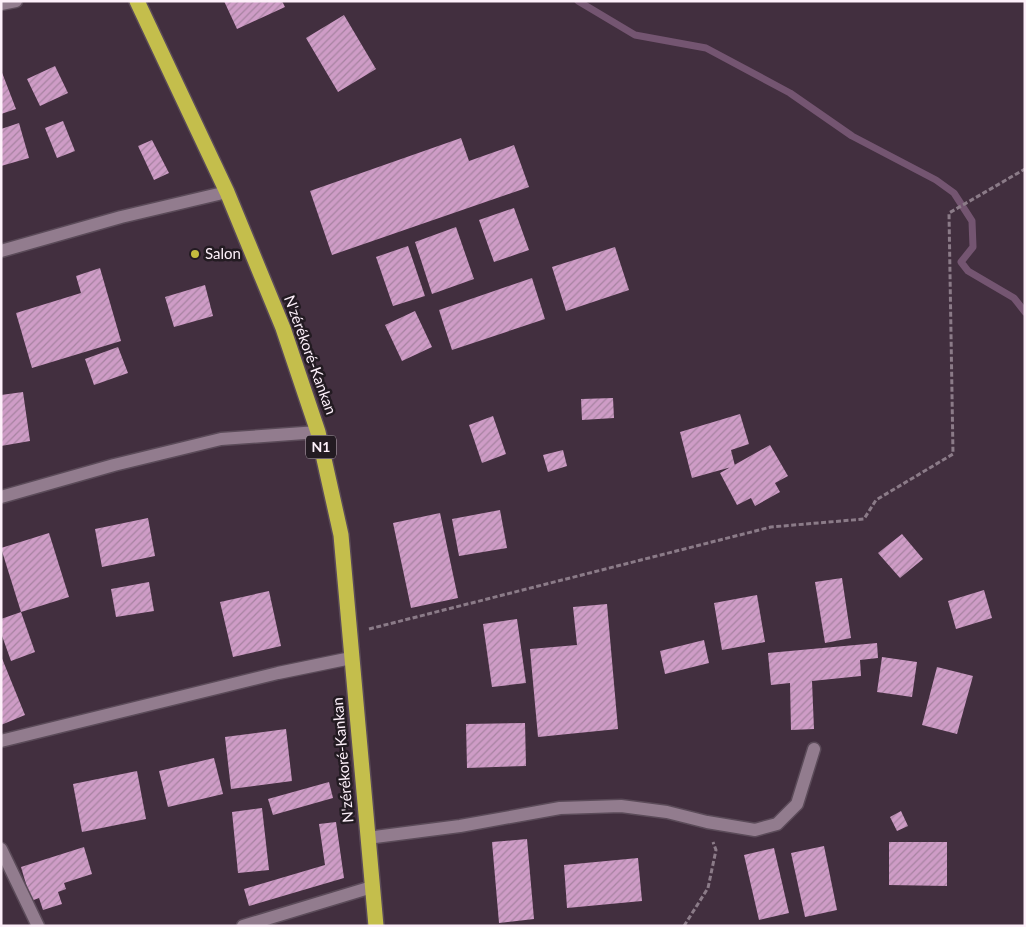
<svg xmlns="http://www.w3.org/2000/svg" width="1026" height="927" font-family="Lato,sans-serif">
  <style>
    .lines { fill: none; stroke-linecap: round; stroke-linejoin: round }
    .stream { stroke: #745571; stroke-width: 7 }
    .building { fill: url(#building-hatch) }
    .minor-casing { stroke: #5b4b59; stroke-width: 15 }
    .highway-casing { stroke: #5b4b59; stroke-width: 18 }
    .path { stroke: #8b7b88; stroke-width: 3; stroke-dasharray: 5 2.5; stroke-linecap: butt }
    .minor { stroke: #927c8e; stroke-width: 12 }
    .highway { stroke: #c4be4c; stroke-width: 15 }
    .poi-dot { fill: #c4bc3e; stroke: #231b22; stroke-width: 2 }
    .labels { text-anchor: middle; stroke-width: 5; stroke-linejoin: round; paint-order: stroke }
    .shield { fill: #231b22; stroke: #bcb0b9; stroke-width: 1 }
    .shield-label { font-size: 14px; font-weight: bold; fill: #fdf0fa }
    .poi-label { font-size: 15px; fill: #fdf0fa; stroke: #231b22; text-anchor: start }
    .street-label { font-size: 15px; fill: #fdf0fa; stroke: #231b22 }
  </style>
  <defs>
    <pattern id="building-hatch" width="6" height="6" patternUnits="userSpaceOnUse" patternTransform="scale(1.25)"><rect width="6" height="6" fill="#ce9cc6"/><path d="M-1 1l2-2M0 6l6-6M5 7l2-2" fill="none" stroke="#a783a1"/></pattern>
  </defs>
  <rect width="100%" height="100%" fill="#422f3f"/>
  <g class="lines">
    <path class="stream" d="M 578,1 L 635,35 L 706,48 L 790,93 L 852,136 L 936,180 L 954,193 L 972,221 L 973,247 L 961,262 L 968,271 L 1014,298 L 1025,312"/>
  </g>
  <path class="building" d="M 224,1 L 282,1 L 285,7 L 237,29 Z
    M 344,15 L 376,69 L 338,92 L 306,38 Z
    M 55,66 L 68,93 L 40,106 L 27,79 Z
    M 1,70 L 16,109 L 1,114 Z
    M 63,121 L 75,151 L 57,158 L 45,128 Z
    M 19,123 L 29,158 L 1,166 L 1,129 Z
    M 461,138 L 469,161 L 514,145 L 529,187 L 332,255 L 310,191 Z
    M 152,140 L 169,173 L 154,180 L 138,146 Z
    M 514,208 L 529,250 L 494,262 L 479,220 Z
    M 456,227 L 474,279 L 432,294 L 415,242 Z
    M 408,246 L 425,296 L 393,306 L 376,257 Z
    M 615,247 L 629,290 L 566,311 L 552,267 Z
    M 100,268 L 121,341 L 32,368 L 16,313 L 81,293 L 76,276 Z
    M 532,278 L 545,319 L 452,350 L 439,310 Z
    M 205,285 L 213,316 L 174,327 L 165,297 Z
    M 415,311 L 432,347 L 402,361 L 385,325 Z
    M 118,347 L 128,373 L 94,385 L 85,359 Z
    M 23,392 L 30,441 L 1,446 L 1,395 Z
    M 613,398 L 614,418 L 582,420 L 581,399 Z
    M 740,414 L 749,444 L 731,450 L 735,466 L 692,478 L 680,432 Z
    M 493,416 L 506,454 L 482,463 L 469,425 Z
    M 770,445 L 788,476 L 775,483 L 780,492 L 755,506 L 751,498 L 737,505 L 720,473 Z
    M 563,450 L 567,466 L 548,472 L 543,455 Z
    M 500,510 L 507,548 L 459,556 L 452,519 Z
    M 440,513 L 458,598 L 411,608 L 393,523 Z
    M 148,518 L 155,556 L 102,567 L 95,529 Z
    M 49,533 L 69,597 L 21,612 L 1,548 Z
    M 902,534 L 923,559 L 900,578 L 878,553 Z
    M 842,578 L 851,638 L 825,643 L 815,582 Z
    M 149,582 L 154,611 L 116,617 L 111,589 Z
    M 984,590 L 992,618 L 956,629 L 948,601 Z
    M 269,591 L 281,646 L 233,657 L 220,602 Z
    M 757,595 L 765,642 L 722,650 L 714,603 Z
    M 607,604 L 618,729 L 538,737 L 530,649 L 577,645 L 573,607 Z
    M 21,612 L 35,652 L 11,661 L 1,633 L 1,619 Z
    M 517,619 L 526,683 L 492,687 L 483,624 Z
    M 704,640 L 709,663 L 665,674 L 660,651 Z
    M 877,643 L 878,658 L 860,660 L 861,676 L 812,681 L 814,729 L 791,730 L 790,683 L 771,685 L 768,653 Z
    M 1,656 L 25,715 L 1,725 Z
    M 882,657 L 917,662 L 912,697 L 877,692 Z
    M 937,667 L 973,676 L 957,734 L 922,725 Z
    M 525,723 L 526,766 L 467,768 L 466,724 Z
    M 286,729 L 292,781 L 231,789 L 225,737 Z
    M 214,758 L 223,794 L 168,807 L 159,771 Z
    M 137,771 L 146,819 L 82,832 L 73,784 Z
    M 329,782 L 333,798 L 273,815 L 268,799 Z
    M 262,808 L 269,870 L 238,873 L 232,812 Z
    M 901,811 L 908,826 L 897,831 L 890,817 Z
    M 336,822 L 344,878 L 249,906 L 244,889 L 325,865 L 319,824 Z
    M 527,839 L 534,919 L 499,923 L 492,842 Z
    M 889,842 L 947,842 L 947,886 L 889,885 Z
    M 824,846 L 837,910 L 805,917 L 791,853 Z
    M 84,847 L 92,874 L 64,883 L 66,889 L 58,892 L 62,904 L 43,910 L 39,898 L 31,901 L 21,867 Z
    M 774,848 L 789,913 L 759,920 L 744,855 Z
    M 638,858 L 642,901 L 567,908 L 564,865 Z"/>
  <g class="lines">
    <defs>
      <path id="minor" d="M 1,4 L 16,1
        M 1,251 L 121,217 L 227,192
        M 1,497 L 114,465 L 221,439 L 318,432
        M 1,741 L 278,673 L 351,658
        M 367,838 L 460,826 L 560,808 L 621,806 L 667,812 L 707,822 L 755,830 L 777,824 L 797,804 L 814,749
        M 1,849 L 38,926
        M 243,926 L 372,887"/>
      <path id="highway" d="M 137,1 L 227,192 L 283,328 L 318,432 L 341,535 L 376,926"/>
    </defs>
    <use href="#minor" class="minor-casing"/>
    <use href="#highway" class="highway-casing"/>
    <path class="path" d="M 369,629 L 771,527 L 864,519 L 876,500 L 953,454 L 949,213 L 1025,169
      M 684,926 L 708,888 L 716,850 L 713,842"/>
    <use href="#minor" class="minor"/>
    <use href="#highway" class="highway"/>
  </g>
  <circle class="poi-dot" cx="195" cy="254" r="5"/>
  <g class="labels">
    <rect class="shield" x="306" y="435.5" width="30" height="23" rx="4"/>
    <g class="shield-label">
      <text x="321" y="452">N1</text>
    </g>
    <g class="poi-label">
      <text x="205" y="259">Salon</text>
    </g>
    <g class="street-label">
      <text transform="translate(310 355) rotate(70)" y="5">N'zérékoré-Kankan</text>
      <text transform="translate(343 760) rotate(-95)" y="5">N'zérékoré-Kankan</text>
    </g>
  </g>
  <rect width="1026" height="927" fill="none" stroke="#fdf0fa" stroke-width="5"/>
</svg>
